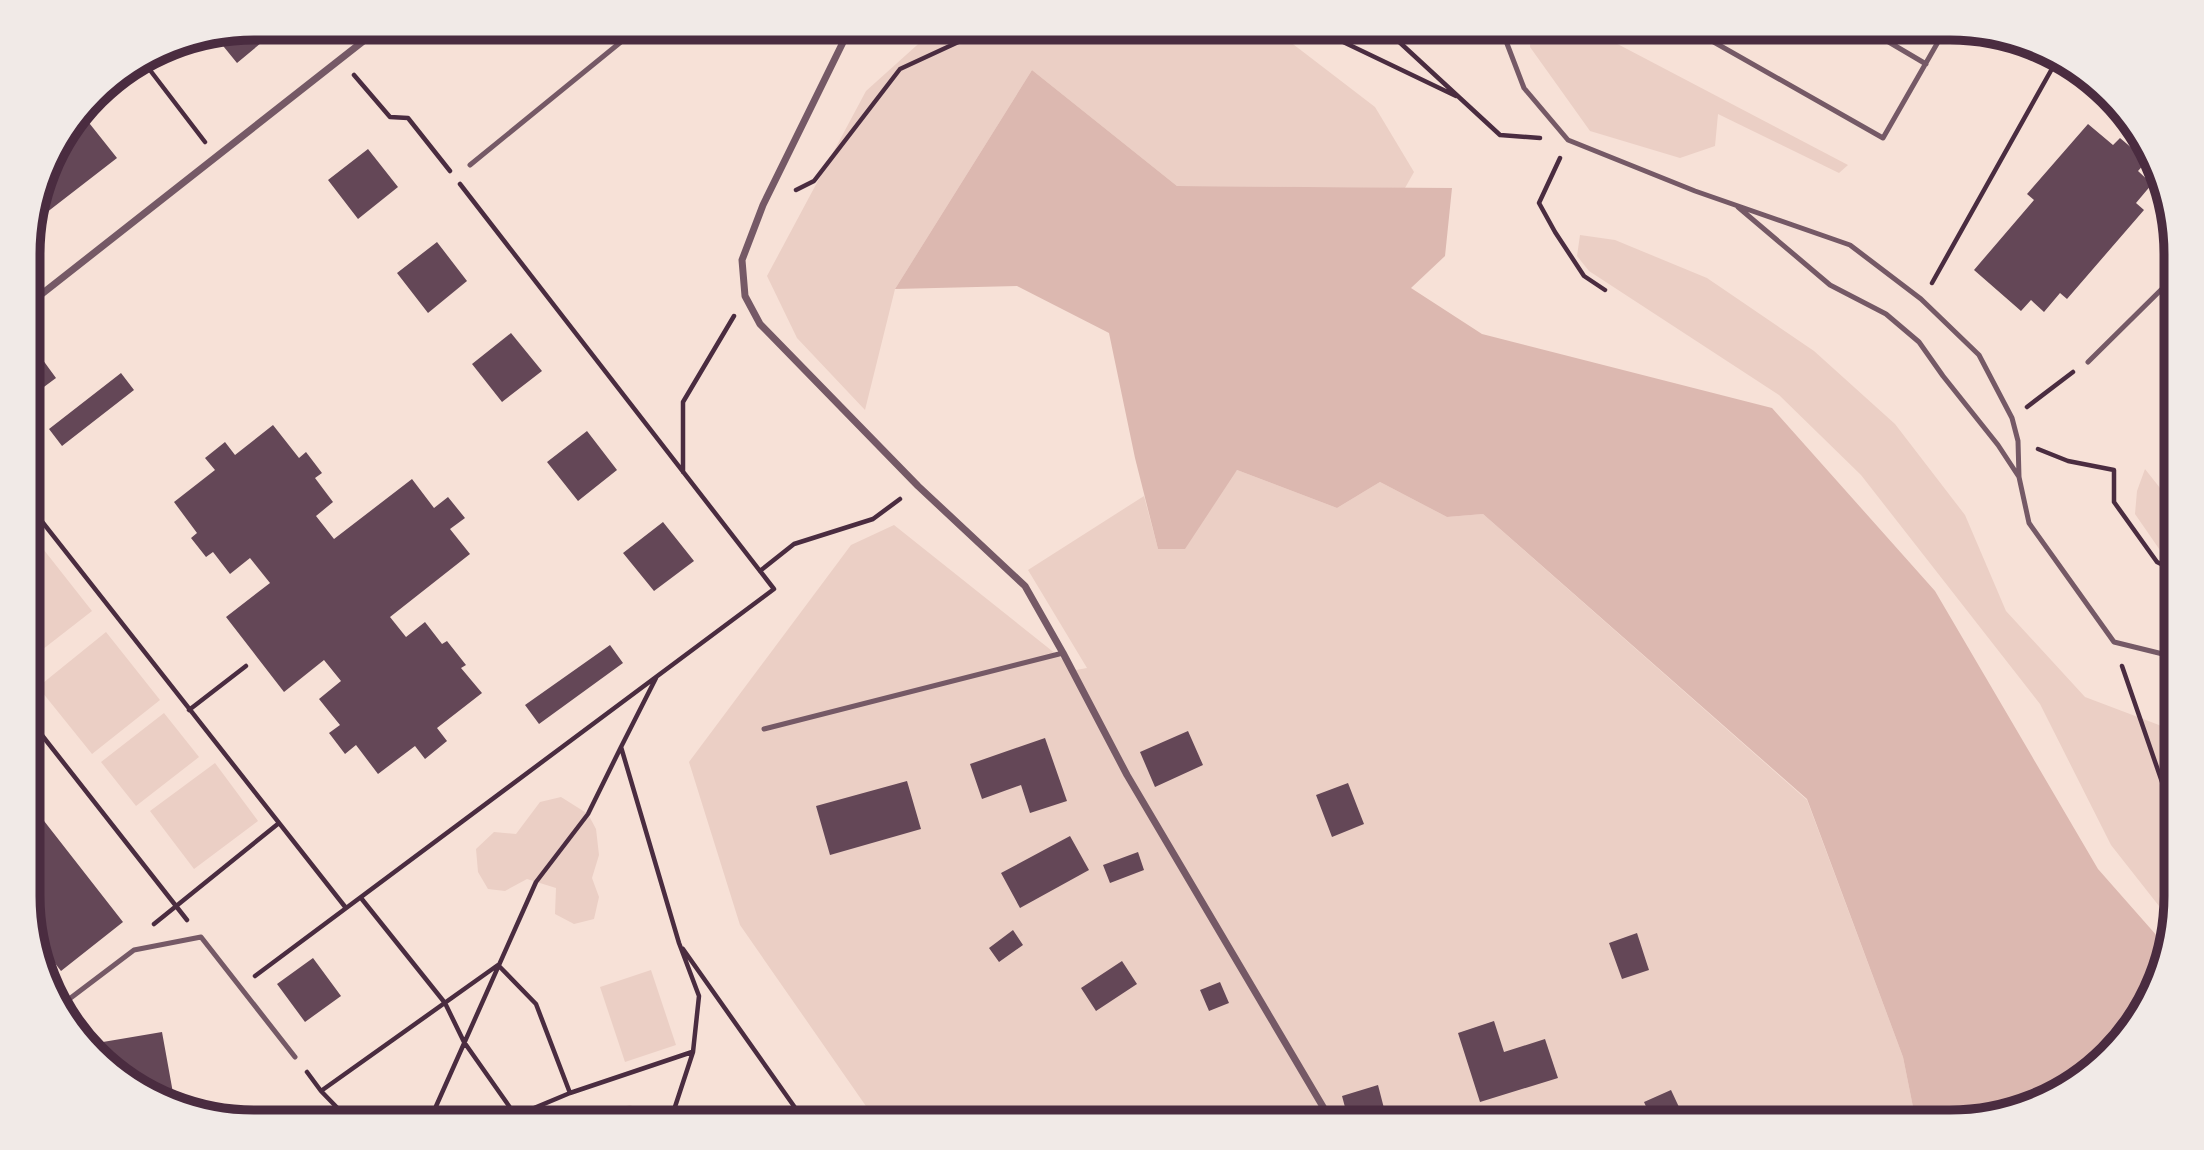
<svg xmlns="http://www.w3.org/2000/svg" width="2204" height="1150" font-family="'IBM Plex Sans',sans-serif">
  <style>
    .green { fill: #ebcfc5 }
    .water { fill: #dcb8b0 }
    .building { fill: #644757 }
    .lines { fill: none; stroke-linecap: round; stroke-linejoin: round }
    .path { stroke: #4a2c40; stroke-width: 4.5 }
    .service { stroke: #755966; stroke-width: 5 }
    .minor { stroke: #755966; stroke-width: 7 }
    .rim { fill: none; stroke: #4a2c40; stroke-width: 9 }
  </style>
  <rect width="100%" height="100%" fill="#f7e1d7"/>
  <path class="green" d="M 936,28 L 1272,28 L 1375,107 L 1414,172 L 1405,188 L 1177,186 L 1032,70 L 895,289 L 865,410 L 797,338 L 767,276 L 866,91 Z
    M 1531,28 L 1587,28 L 1848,165 L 1839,173 L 1718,114 L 1715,146 L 1680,158 L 1590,131 L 1530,47 Z
    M 1580,235 L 1615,240 L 1707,278 L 1814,351 L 1895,424 L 1965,515 L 2006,611 L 2085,697 L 2159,725 L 2176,738 L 2176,896 L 2170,920 L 2111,845 L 2040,704 L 1861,475 L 1779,395 L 1589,271 L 1577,256 Z
    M 2145,469 L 2175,507 L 2175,562 L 2164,556 L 2135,514 L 2137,491 Z
    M 1237,470 L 1337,508 L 1380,482 L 1447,517 L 1483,514 L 1807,800 L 1903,1057 L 1916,1122 L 877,1122 L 740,925 L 689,762 L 851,545 L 894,525 L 1076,670 L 1087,668 L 1028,570 L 1144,496 L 1158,549 Z
    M 29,531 L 92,611 L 29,660 Z
    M 106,632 L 160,700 L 92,754 L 38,687 Z
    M 164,713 L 199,757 L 136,806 L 101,762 Z
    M 215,763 L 258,821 L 194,869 L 150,811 Z
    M 561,797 L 588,814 L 596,829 L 599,855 L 592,878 L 599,897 L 594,919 L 574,924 L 555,914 L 556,888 L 527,879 L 505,891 L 488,889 L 478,872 L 476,849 L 494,832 L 516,834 L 540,802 Z
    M 651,970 L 676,1045 L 625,1062 L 600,987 Z
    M 630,1105 L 653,1115 L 657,1122 L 600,1122 L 609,1110 Z"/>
  <path class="water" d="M 1032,70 L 1177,186 L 1452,188 L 1445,256 L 1411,288 L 1482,334 L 1772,408 L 1935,591 L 2098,869 L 2165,945 L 2152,996 L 2075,1084 L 1964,1122 L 1916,1122 L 1903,1057 L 1807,799 L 1483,514 L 1447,517 L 1380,482 L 1337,508 L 1237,470 L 1185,549 L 1158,549 L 1135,458 L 1109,333 L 1017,286 L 895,289 Z"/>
  <path class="building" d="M 254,28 L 279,28 L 237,63 L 215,36 Z
    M 82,114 L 117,158 L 33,223 L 52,154 Z
    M 2088,124 L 2113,145 L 2120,138 L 2147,161 L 2138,171 L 2152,184 L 2136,203 L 2144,210 L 2067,299 L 2060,293 L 2044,312 L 2031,300 L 2021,311 L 1974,270 L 2034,200 L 2027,194 Z
    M 368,149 L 398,187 L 358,219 L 328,180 Z
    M 437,242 L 467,281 L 428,313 L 397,273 Z
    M 511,333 L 542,371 L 502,402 L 472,364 Z
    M 29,341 L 56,378 L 29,398 Z
    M 121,373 L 134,390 L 62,446 L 49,429 Z
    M 273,425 L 299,458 L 306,452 L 322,473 L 315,478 L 333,502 L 316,516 L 334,539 L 412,479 L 434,508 L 448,497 L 465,518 L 450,529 L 470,554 L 390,617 L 406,637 L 425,622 L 442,644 L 447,641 L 466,665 L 461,668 L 482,693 L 437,728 L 447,741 L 425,759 L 415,746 L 378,774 L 356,745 L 345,754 L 329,733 L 340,725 L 319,699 L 341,681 L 324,660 L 284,692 L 226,617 L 270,583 L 250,558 L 230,574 L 213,552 L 206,557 L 191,538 L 197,533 L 174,502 L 215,470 L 205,458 L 225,442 L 235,455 Z
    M 587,431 L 617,470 L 578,501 L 547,462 Z
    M 663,522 L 694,561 L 654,591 L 623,553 Z
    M 610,645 L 623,663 L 539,724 L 525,705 Z
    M 1188,731 L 1203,765 L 1155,787 L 1140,752 Z
    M 1045,738 L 1067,801 L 1030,813 L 1021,785 L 982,799 L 970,764 Z
    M 907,781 L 921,829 L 830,855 L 816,806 Z
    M 1348,783 L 1364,824 L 1332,837 L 1316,795 Z
    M 30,803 L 123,922 L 61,971 L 34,936 L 30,926 Z
    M 1070,836 L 1089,870 L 1020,908 L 1001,873 Z
    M 1138,852 L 1144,870 L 1110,883 L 1103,865 Z
    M 1013,930 L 1023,945 L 999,962 L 989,948 Z
    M 1637,933 L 1649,970 L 1622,979 L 1609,943 Z
    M 313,958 L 341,996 L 305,1022 L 277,984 Z
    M 1122,961 L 1137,984 L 1096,1011 L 1081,988 Z
    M 1220,982 L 1229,1003 L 1209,1011 L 1200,990 Z
    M 1494,1021 L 1504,1052 L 1545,1039 L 1558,1078 L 1480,1102 L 1458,1033 Z
    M 162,1032 L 175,1104 L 154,1098 L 91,1044 Z
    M 1378,1085 L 1386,1116 L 1365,1122 L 1349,1122 L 1342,1096 Z
    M 1671,1090 L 1686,1122 L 1653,1122 L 1644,1102 Z"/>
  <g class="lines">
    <path class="path" d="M 1314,28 L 1456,96
      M 1369,28 L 1396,39 L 1500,135 L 1540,138
      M 143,61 L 205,142
      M 354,75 L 390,117 L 408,118 L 450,171
      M 1560,158 L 1539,203 L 1555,232 L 1584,276 L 1605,290
      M 796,190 L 814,181 L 900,69 L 967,38 L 1120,41 L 1159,28
      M 1932,283 L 2058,58
      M 2027,407 L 2073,372
      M 2038,449 L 2068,461 L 2114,470 L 2114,502 L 2157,562 L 2175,571
      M 683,472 L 683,402 L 734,316
      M 29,505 L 346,908
      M 760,571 L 794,544 L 873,519 L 900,499
      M 2122,666 L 2171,808 L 2176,813
      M 656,678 L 621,747 L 679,943 L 699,996 L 693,1052 L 670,1122
      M 189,710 L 246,666
      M 30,720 L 187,920
      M 361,898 L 445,1003 L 464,1042 L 516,1116
      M 154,924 L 279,823
      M 683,949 L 796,1109 L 799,1122
      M 255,976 L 774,589 L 460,184
      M 307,1072 L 321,1091 L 351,1122
      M 321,1091 L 498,965 L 536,1004 L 570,1093
      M 429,1122 L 536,882 L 588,814 L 621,747
      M 501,1122 L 570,1093 L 692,1052"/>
    <path class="service" d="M 1501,28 L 1524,88 L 1568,140 L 1695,191 L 1850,245 L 1921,299 L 1979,355 L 2012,418 L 2018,441 L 2019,477 L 2029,523 L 2114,642 L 2175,657
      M 1689,28 L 1883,138 L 1946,28
      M 1865,28 L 1926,64
      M 470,165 L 638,28
      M 1738,207 L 1830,285 L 1886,314 L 1919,342 L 1943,376 L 1998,445 L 2019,477
      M 2088,362 L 2174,277
      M 764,729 L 1063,653
      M 60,1006 L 134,950 L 201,937 L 295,1057"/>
    <path class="minor" d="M 850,28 L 763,205 L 742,260 L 745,296 L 760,324 L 918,486 L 1025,586 L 1063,653 L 1127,775 L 1332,1122
      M 29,304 L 380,28"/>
  </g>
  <path d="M0 0H2204V1150H0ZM254 40H1950A214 214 0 0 1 2164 254V896A214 214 0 0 1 1950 1110H254A214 214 0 0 1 40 896V254A214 214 0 0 1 254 40Z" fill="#f1eae7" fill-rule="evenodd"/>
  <path class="rim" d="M254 40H1950A214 214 0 0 1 2164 254V896A214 214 0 0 1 1950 1110H254A214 214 0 0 1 40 896V254A214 214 0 0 1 254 40Z"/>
</svg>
